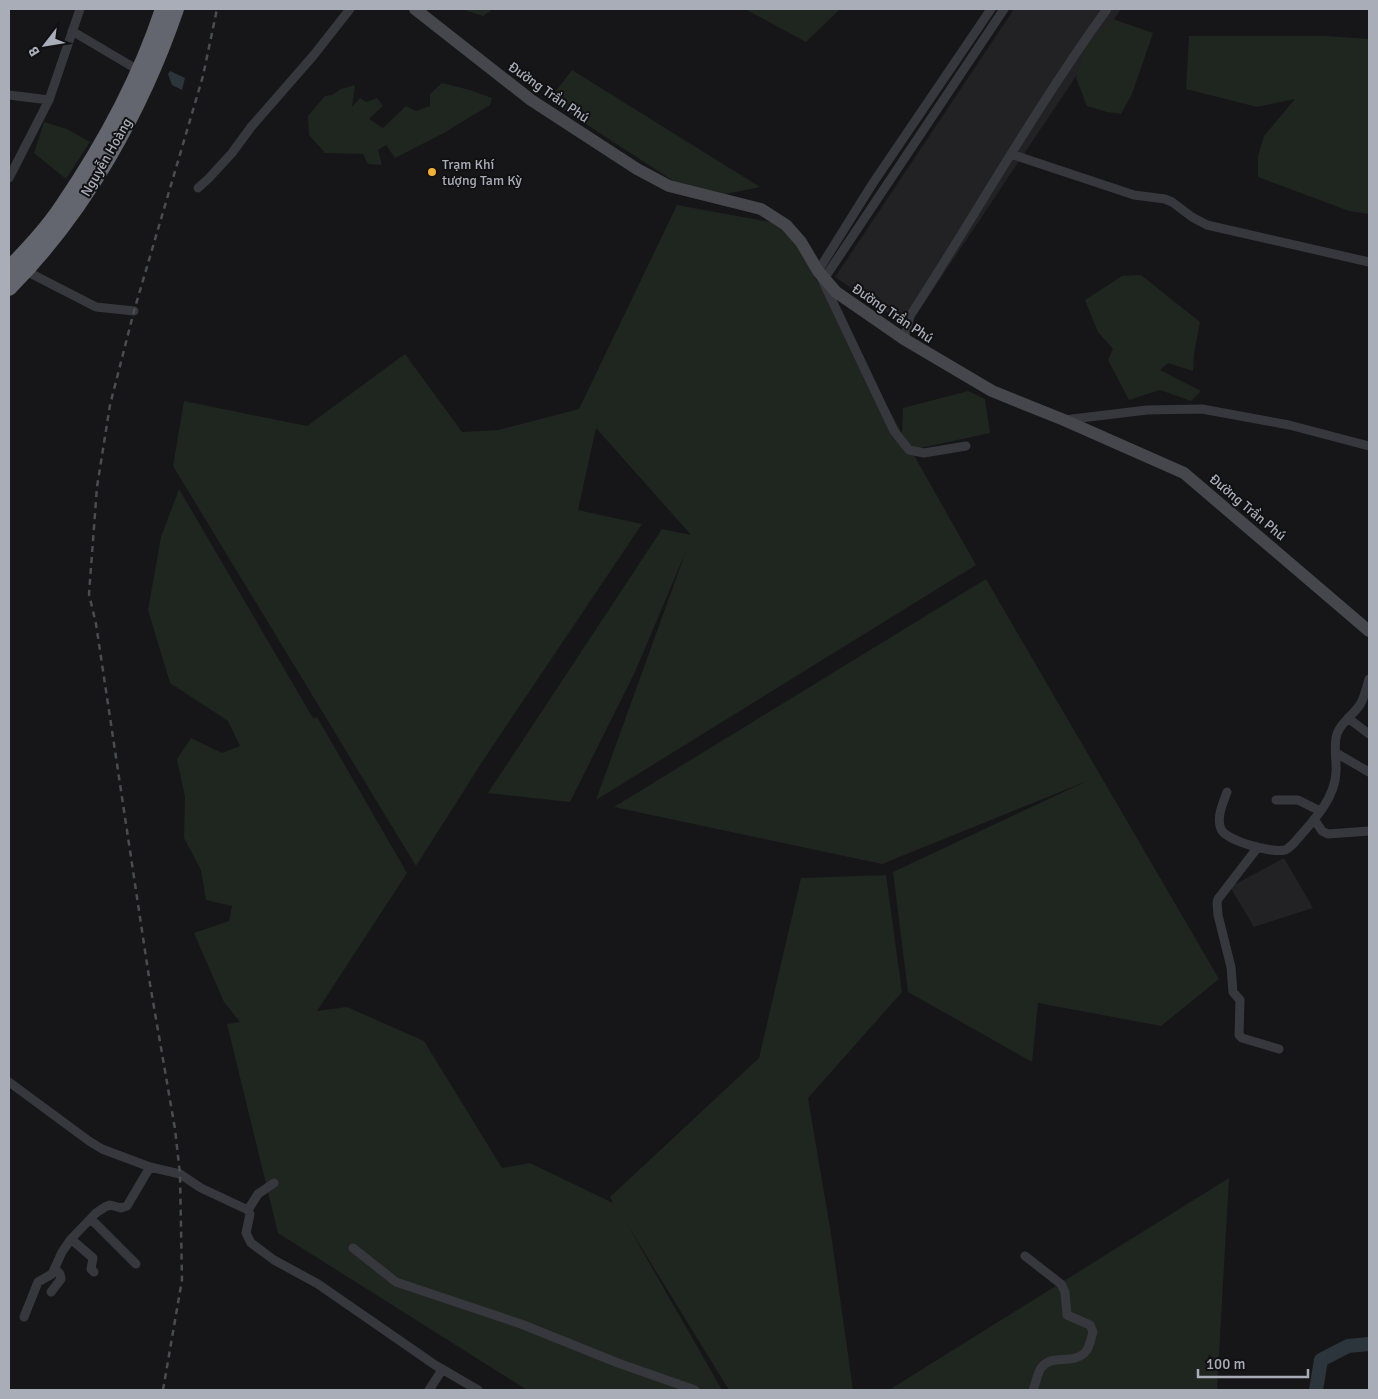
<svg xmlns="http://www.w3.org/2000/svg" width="1378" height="1399" font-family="Signika,sans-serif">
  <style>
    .built { fill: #222225 }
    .green { fill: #1e261f }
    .water { fill: #2c353c }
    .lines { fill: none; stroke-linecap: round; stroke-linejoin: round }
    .river { stroke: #2c353c; stroke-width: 14 }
    .street { stroke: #37383d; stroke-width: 9 }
    .secondary { stroke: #45474d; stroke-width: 12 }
    .highway { stroke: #63666e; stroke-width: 16 }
    .rail { stroke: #4a4c52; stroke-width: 2.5; stroke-dasharray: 6 5; stroke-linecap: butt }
    .poi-dot { fill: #f2b134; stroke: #111113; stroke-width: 2 }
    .labels { text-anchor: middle; stroke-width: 4; stroke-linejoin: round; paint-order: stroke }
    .street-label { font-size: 14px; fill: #a8adb8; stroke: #111113 }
    .poi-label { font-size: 14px; fill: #a8adb8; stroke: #111113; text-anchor: start }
  </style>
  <rect width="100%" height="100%" fill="#161618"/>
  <path class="built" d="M 1014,9 L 1121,9 L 908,327 L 835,277 Z
    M 1284,858 L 1313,908 L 1254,927 L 1230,887 Z"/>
  <path class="green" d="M 461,9 L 508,9 L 493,9 L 483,16 Z
    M 745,9 L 840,9 L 806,42 Z
    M 1113,19 L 1153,33 L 1132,94 L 1121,114 L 1107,112 L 1087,106 L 1076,78 L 1079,67 L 1088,43 Z
    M 1189,36 L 1324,36 L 1369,39 L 1369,214 L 1349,211 L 1258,177 L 1258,156 L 1264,136 L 1295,99 L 1257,107 L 1186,89 Z
    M 572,70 L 760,187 L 701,199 L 549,100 Z
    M 442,83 L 470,90 L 492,98 L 490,105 L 442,134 L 395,158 L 386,145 L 378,150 L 382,165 L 368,164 L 363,154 L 325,153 L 309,135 L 308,116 L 325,96 L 332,95 L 341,89 L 355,85 L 352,107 L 360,98 L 366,102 L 377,98 L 383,106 L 369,119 L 383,128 L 406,106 L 416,111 L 430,106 L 430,94 Z
    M 44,122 L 67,129 L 90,142 L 66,179 L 34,153 Z
    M 677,205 L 786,225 L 902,433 L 903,408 L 968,391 L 985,399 L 990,433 L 911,450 L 976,565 L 596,800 L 686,551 L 635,672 L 570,802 L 488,793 L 662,529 L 691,535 L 596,428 L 578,510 L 642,524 L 484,759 L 416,866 L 173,466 L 184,401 L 307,426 L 405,354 L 462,432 L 498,430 L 579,409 Z
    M 1141,275 L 1200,322 L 1194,354 L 1193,371 L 1168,363 L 1160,370 L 1201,391 L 1191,401 L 1160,390 L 1129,400 L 1108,360 L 1113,349 L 1098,332 L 1085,300 L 1122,276 Z
    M 179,489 L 313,718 L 317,717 L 407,873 L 317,1011 L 347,1007 L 424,1041 L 502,1168 L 530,1163 L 613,1203 L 610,1197 L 759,1058 L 801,878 L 886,875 L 902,992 L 808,1098 L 831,1234 L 853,1390 L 729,1390 L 627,1224 L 722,1390 L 527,1390 L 278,1233 L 227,1024 L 240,1022 L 224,1002 L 194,933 L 229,921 L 232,906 L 206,900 L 201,870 L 184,838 L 185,797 L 177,759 L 191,738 L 222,753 L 240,746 L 228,721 L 170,683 L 148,610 L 161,537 Z
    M 986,579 L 1219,979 L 1161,1026 L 1038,1003 L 1032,1062 L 908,992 L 893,872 L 1087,781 L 882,864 L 614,807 Z
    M 1229,1178 L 1217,1390 L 889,1390 Z"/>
  <path class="water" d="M 170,71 L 185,78 L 182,90 L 172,85 L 168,74 Z"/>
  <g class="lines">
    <path class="river" d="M 1316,1390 L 1321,1360 L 1348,1346 L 1369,1344"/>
    <path class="street" d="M 72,31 L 138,70
      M 9,95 L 49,100
      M 1011,154 L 1134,195 L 1165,199 L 1172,202 L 1192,217 L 1207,225 L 1369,262
      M 9,178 L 49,100 L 80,9
      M 198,188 L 209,178 L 232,153 L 251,127 L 313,56 L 350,9
      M 26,271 L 96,307 L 134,311
      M 824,279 L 1004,9
      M 904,339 L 910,316 C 976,214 1036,107 1107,9
      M 1064,420 L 1147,410 L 1202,409 L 1289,425 L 1369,446
      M 966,446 L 924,453 L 909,450 L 894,431 L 818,271 L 873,183 L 991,9
      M 1348,718 L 1369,734
      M 1336,753 L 1369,772
      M 1227,792 C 1223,803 1216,818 1221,829 C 1226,841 1272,853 1285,850 C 1288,849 1291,846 1294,843 C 1311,823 1335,800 1336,772 C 1337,761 1333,745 1337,734 C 1341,721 1357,713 1362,701 C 1365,694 1367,686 1369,679
      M 1276,800 L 1298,800 L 1320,811
      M 1314,819 L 1322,831 L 1328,834 L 1369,831
      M 1258,847 L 1218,899 L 1217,903 L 1218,915 L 1231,967 L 1233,992 L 1240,1000 L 1239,1035 L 1242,1038 L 1279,1049
      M 9,1082 L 89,1141 L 102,1149 L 150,1167 L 180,1174 L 201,1188 L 248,1210
      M 274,1183 L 258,1194 L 248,1210 L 250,1214 L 246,1233 L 251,1243 L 274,1260 L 318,1284 L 435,1365 L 478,1390
      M 91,1219 L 136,1264
      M 71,1239 L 93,1258 L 91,1269 L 94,1272
      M 353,1248 L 396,1282 L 521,1324 L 618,1363 L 695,1390
      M 1025,1256 L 1061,1284 L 1065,1292 L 1067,1315 L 1090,1325 L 1093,1332 C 1091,1338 1090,1345 1087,1350 C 1075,1367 1052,1352 1041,1368 C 1037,1374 1036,1383 1033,1390
      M 51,1292 L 61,1279 L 60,1274 L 55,1269
      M 24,1317 L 38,1282 L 52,1274 L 62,1252 L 71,1239 L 96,1213 L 105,1207 L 110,1205 L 121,1208 L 127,1206 L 150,1167
      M 429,1390 L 442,1370"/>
    <path class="secondary" d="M 415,9 L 531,100 L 637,169 L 669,186 L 761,209 L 786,225 L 801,242 L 818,271 L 836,292 L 904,339 L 992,391 L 1064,420 L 1184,473 L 1369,631"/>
    <path class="highway" d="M 9,269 C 28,249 48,228 63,205 C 104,145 140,78 163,9
      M 9,288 C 85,211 141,111 176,9"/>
    <path class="rail" d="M 163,1390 L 182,1280 L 180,1174 L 175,1129 L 150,984 L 96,624 L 89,594 L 97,487 L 110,405 L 134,311 L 203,76 L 217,9"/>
  </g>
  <circle class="poi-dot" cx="432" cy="172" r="5"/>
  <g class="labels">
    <g class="street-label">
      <text transform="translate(549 92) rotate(35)" y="5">Đường Trần Phú</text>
      <text transform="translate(106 157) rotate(-60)" y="5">Nguyễn Hoàng</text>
      <text transform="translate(893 313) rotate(34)" y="5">Đường Trần Phú</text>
      <text transform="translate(1248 507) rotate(40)" y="5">Đường Trần Phú</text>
    </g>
    <g class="poi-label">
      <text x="442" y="169">Trạm Khí<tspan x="442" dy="16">tượng Tam Kỳ</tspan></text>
    </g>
  </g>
  <rect width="1378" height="1399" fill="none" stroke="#a8adb8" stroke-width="20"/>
  <g transform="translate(45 45) rotate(239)" stroke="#111113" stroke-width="4" paint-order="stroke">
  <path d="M0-4L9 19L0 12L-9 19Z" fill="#a8adb8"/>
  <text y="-8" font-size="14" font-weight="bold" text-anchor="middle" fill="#a8adb8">B</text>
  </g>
  <path d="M1198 1369v8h110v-8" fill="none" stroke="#a8adb8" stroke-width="2.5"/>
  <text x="1206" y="1369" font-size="15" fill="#a8adb8" stroke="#111113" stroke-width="4" paint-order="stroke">100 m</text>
</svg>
